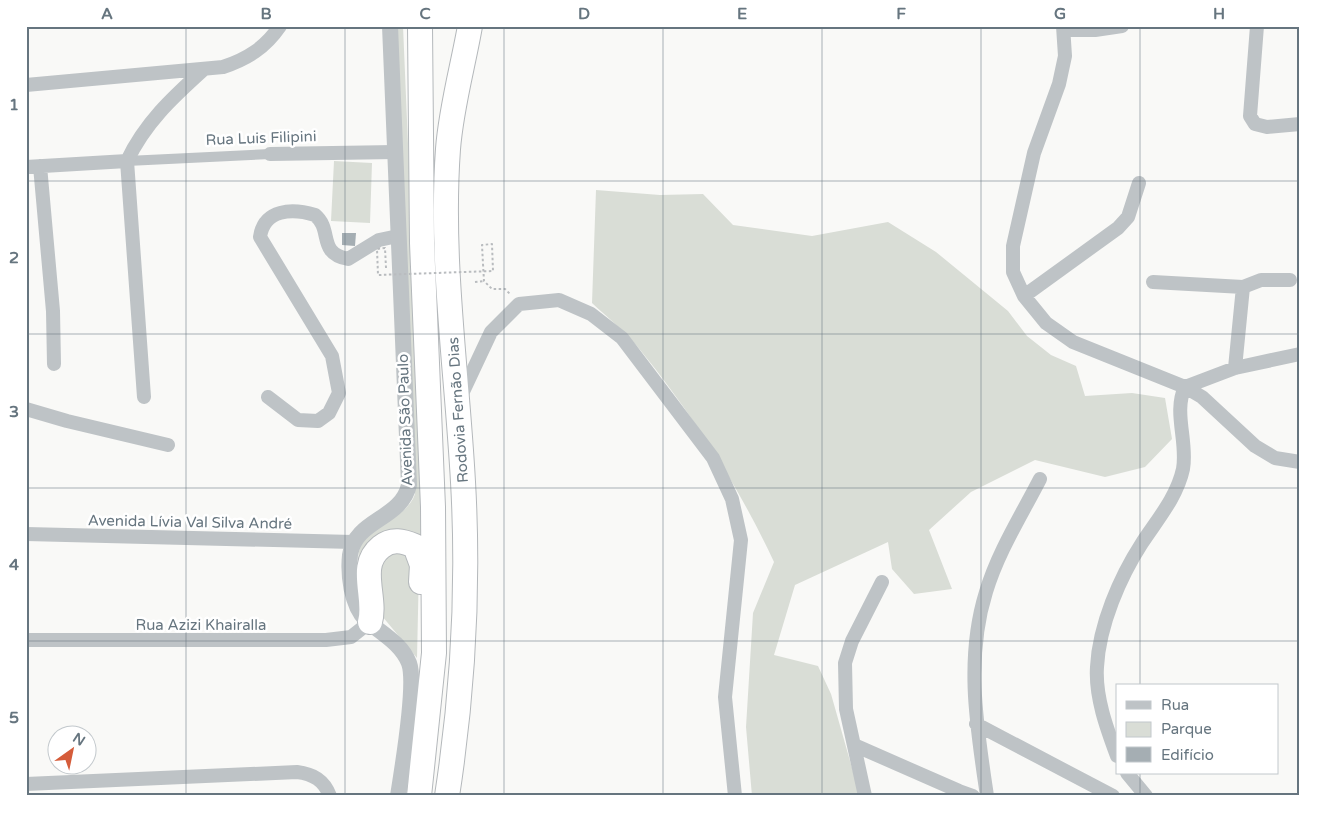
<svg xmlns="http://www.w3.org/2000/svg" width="1326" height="822" font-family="'Varela Round',sans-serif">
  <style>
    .green { fill: #d9ddd6 }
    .building { fill: #a5aeb3 }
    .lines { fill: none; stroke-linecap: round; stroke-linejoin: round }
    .motorway-casing { stroke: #b4b8bb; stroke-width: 26 }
    .path { stroke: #b9bcbf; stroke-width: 2; stroke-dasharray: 2.5 2.5; stroke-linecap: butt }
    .pedestrian { stroke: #bec3c6; stroke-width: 10 }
    .minor { stroke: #bec3c6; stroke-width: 14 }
    .tertiary { stroke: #bec3c6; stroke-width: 16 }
    .motorway { stroke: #fff; stroke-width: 24 }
    .path-bridge { stroke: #b9bcbf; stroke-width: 2; stroke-dasharray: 2.5 2.5; stroke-linecap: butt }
    .grid { fill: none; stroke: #66757f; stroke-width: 1; stroke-opacity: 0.55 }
    .labels { text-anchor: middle; stroke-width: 5; stroke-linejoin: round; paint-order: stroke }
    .street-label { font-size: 15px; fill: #66757f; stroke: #fff }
    .neatline { fill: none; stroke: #66757f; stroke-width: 2 }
    .grid-label { font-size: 16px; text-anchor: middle; font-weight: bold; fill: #66757f }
  </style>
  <rect width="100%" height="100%" fill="#f9f9f7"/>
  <path class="green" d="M 396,26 L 403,26 L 425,544 L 410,533 L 357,583 C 358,571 357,559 360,547 C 367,523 406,521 415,494 Z
    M 334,161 L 372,163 L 370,223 L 331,221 Z
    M 596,190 L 660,195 L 703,194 L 733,225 L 812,236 L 888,222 L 936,252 L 1008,311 L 1027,336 L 1051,355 L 1076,366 L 1085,396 L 1132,393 L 1165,398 L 1172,439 L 1145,467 L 1105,477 L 1035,460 L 971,492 L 929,530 L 952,589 L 914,594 L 892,569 L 888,542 L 795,585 L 774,655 L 818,666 L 831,694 L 860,796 L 752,796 L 746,727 L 753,613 L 774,562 C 739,487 693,415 641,351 C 627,333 608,318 592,303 Z
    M 404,548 L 419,567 L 417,658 L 382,616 L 379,605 L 381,555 Z"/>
  <path class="building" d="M 342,233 L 356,233 L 355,246 L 342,245 Z"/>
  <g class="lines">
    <defs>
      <path id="motorway" d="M 370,622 C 377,597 357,566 381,547 C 392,538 403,541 415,546 L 422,565 L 421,582
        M 419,796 L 434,653 L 433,507 L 422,243 L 420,26
        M 447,796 C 463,692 469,587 463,482 C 457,371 440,260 448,149 C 451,108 463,66 470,26"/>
    </defs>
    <use href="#motorway" class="motorway-casing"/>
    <path class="path" d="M 483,264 L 484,281 L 492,289 L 505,289 L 511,295
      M 475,282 L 484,281"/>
    <path class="pedestrian" d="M 127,161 L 270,154"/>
    <path class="minor" d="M 1063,26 L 1065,56 L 1059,84 L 1034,153 L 1013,246 L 1013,272 L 1024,296 L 1046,323 L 1073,342 L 1185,387 L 1202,397 L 1255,446 L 1275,458 L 1300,462
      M 1257,26 L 1250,116 L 1255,124 L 1267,127 L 1300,124
      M 1064,30 L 1095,30 L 1122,26
      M 26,85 L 223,67 C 247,59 265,48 280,26
      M 270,154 L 395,152
      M 127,161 L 144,397
      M 127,161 C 145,123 172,98 203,70
      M 40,166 L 53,311 L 54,364
      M 26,167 L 127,161
      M 1153,282 L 1243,287 L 1235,368
      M 1243,287 L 1261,280 L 1290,280
      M 1024,296 L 1118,228 L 1128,217 L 1139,183
      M 1185,387 L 1235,368 L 1300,354
      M 268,397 L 298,420 L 318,421 L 329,413 L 339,393 L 332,356 L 260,237 C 264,209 292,208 315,215 C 333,230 317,253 348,259 L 379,240 L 398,236
      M 460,398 L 491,332 L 519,304 L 559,300 L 591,314 L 622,338 L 713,458 L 732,499 L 741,540 L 725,697 L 735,796
      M 26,409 L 67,421 L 168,445
      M 26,534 L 353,542
      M 26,640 L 326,640 L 351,637 L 370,622
      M 976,724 L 1113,796
      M 854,745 L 959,791 L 973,796
      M 1117,756 C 1107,729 1095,697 1097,667 C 1099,625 1120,577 1142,543 C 1157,520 1177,497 1183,469 C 1188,442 1173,412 1185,387
      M 1127,773 L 1146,796
      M 26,784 L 297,772 C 313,774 324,780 330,796
      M 865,796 L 846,709 L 845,663 L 852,641 L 882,582
      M 987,796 C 977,728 965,659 986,592 C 998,552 1021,516 1040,479"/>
    <path class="tertiary" d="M 390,26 L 409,485 C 401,520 355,519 350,555 C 348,574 351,605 366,620 C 381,633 401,643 409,663 C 417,685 402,769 398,796"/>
    <use href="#motorway" class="motorway"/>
    <path class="path-bridge" d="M 386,268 L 385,248 L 377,249 L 378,275 L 493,271 L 492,244 L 482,245 L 483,264"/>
  </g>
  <path class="grid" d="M 186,26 L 186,796M 345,26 L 345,796M 504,26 L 504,796M 663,26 L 663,796M 822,26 L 822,796M 981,26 L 981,796M 1140,26 L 1140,686M 26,181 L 1300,181M 26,334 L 1300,334M 26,488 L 1300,488M 26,641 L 1300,641M 1140,773 L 1140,796"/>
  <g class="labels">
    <g class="street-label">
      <text transform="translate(261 138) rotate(-2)" y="5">Rua Luis Filipini</text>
      <text transform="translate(458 410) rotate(-94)" y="5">Rodovia Fernão Dias</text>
      <text transform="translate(405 420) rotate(-92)" y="5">Avenida São Paulo</text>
      <text transform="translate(190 522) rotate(1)" y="5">Avenida Lívia Val Silva André</text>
      <text x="201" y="630">Rua Azizi Khairalla</text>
    </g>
  </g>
  <rect width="1326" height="822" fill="none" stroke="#ffffff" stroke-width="55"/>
  <rect x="1116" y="684" width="162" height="90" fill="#ffffff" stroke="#c2c8cc"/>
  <rect x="1126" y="701" width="25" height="8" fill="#bec3c6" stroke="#c2c8cc"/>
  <text x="1161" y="710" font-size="15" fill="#66757f">Rua</text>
  <rect x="1126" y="722" width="25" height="15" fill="#d9ddd6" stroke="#c2c8cc"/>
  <text x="1161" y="734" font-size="15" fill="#66757f">Parque</text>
  <rect x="1126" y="747" width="25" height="15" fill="#a5aeb3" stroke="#c2c8cc"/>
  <text x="1161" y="760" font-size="15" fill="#66757f">Edifício</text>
  <g transform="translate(72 750) rotate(33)"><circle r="24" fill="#ffffff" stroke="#c2c8cc"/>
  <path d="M0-4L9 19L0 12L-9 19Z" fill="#d55c3a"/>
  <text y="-8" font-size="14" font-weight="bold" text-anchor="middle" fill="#66757f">N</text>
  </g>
  <rect x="28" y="28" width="1270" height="766" class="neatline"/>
  <g class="grid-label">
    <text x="107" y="19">A</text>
    <text x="266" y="19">B</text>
    <text x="425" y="19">C</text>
    <text x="584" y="19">D</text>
    <text x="742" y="19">E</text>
    <text x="901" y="19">F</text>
    <text x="1060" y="19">G</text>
    <text x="1219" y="19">H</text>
    <text x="14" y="110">1</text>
    <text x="14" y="263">2</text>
    <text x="14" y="417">3</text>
    <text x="14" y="570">4</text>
    <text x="14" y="723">5</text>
  </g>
</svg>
